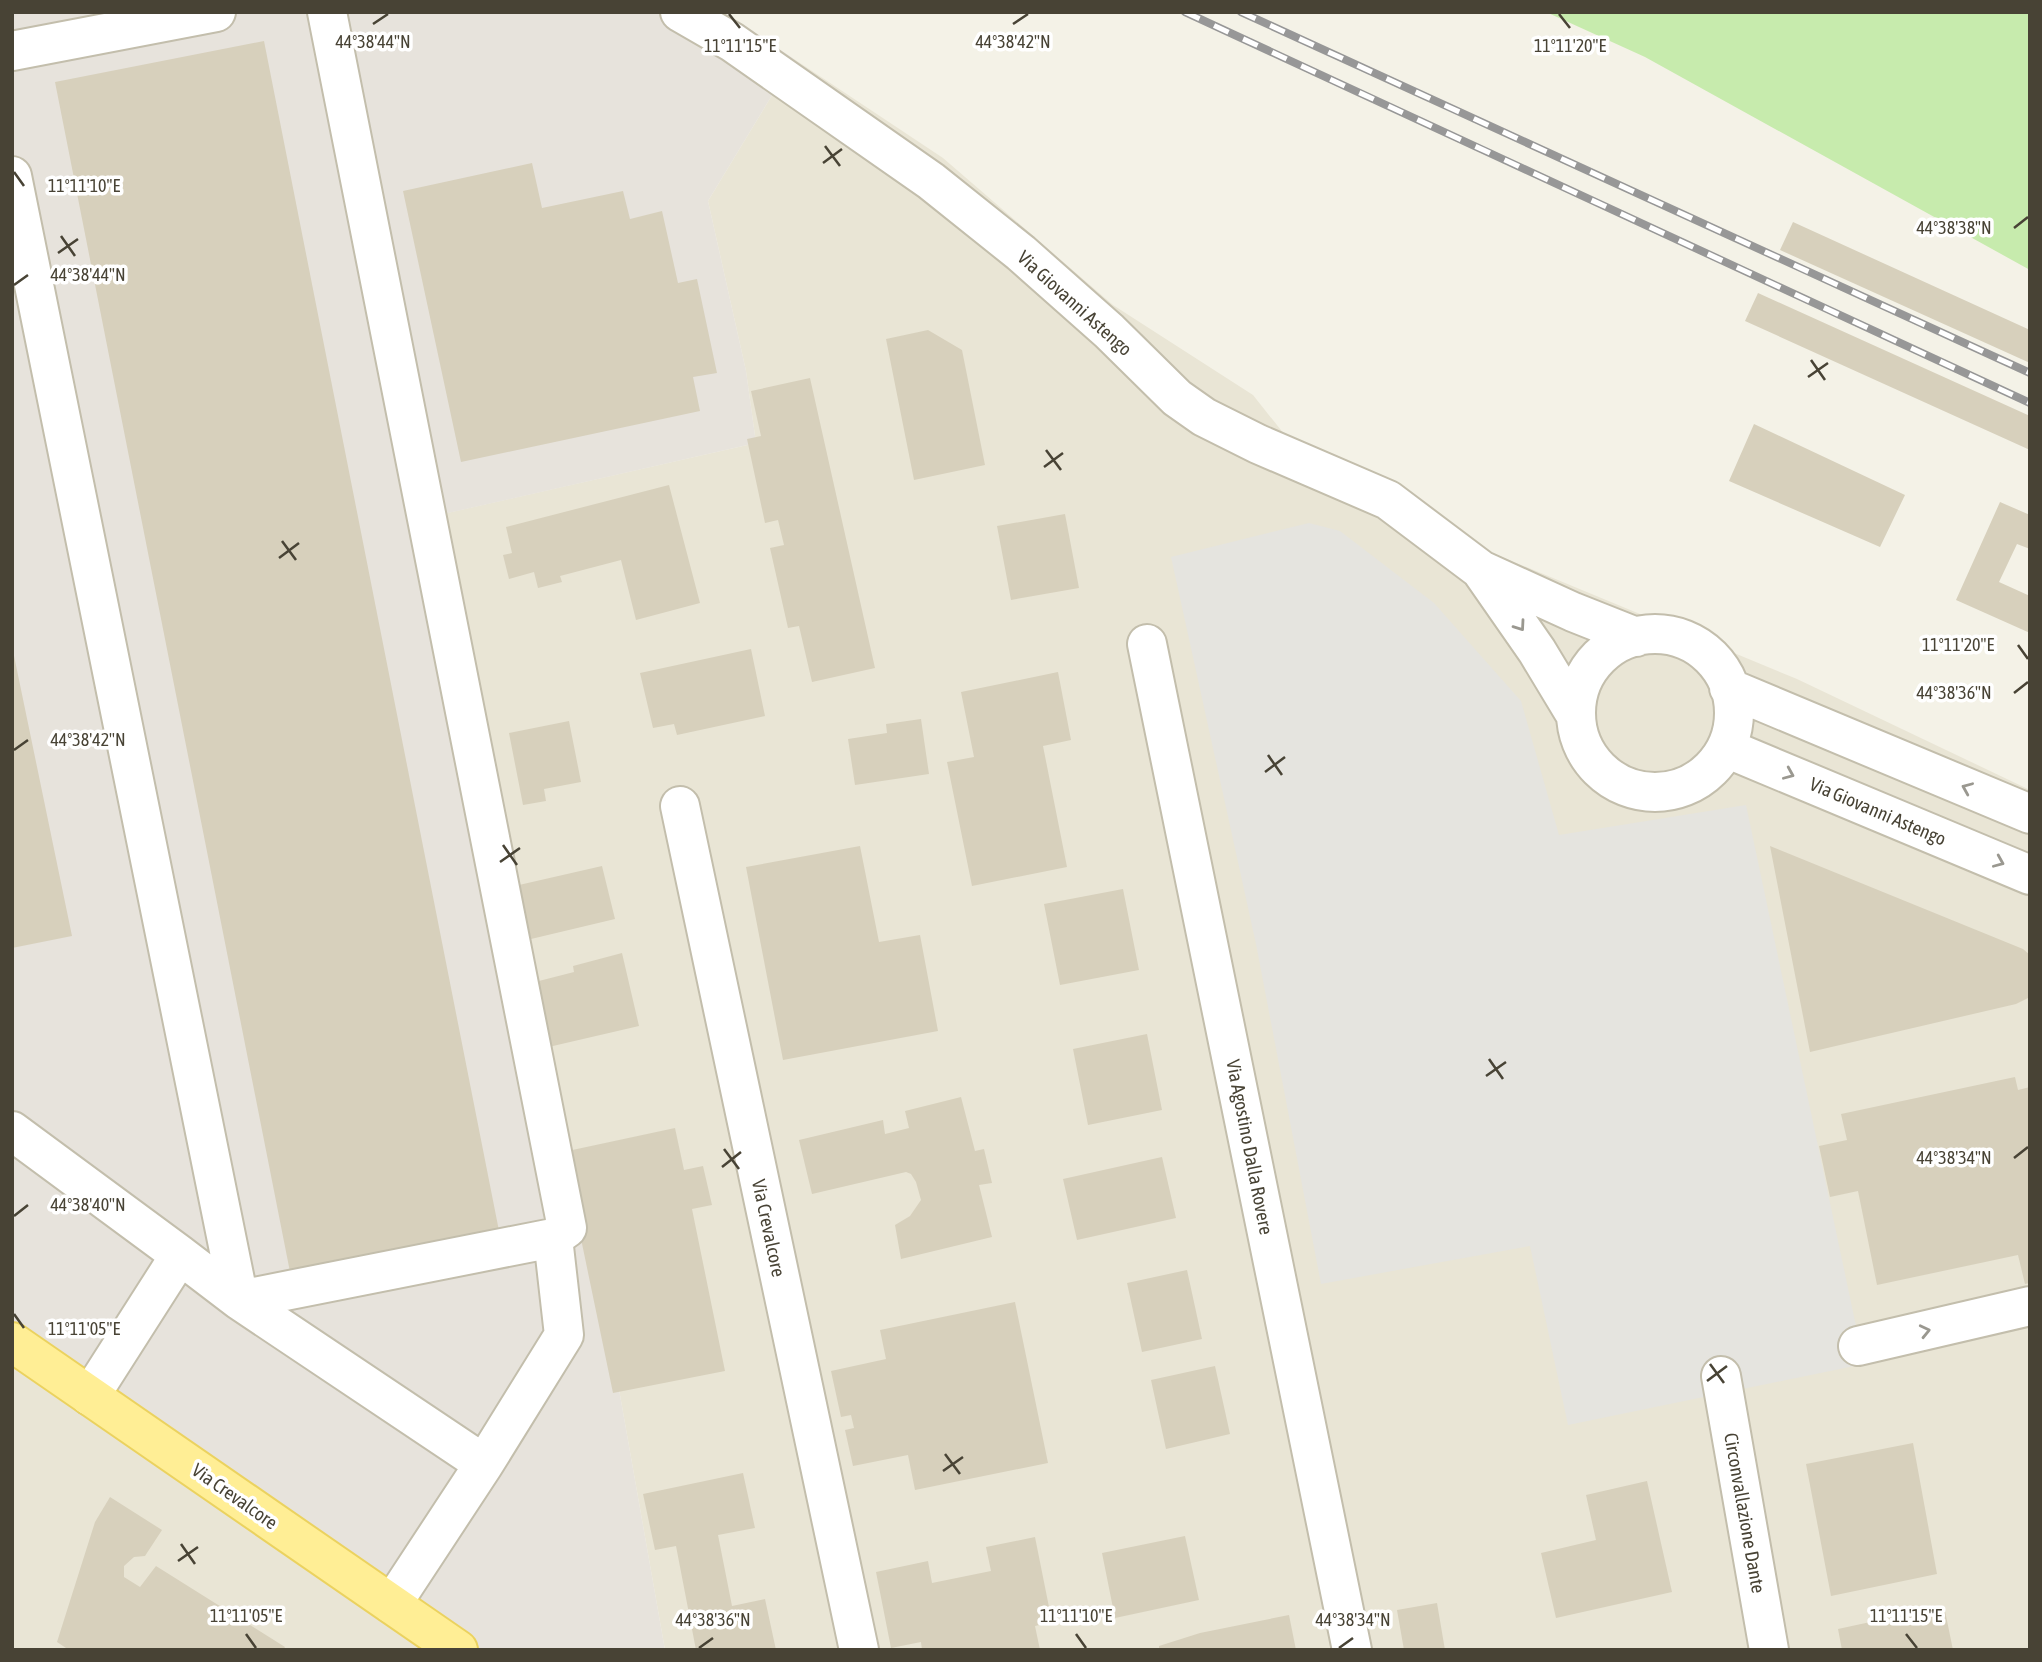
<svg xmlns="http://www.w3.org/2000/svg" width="2042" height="1662" font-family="'Asap Condensed',sans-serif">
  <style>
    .residential { fill: #e9e5d5 }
    .industrial { fill: #e7e3dc }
    .green { fill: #c7ebad }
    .parking { fill: #e5e4df }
    .building { fill: #d7d0bc }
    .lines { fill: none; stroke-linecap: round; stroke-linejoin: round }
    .minor-casing { stroke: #c3beac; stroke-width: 42 }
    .major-casing { stroke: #ebd25f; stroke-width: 42 }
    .minor { stroke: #fff; stroke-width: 38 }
    .major { stroke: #ffee95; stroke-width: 38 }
    .rail-casing { stroke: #979797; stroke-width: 8 }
    .rail { stroke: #fff; stroke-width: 5; stroke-dasharray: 16; stroke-linecap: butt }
    .oneway { stroke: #9a9890 }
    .ticks { fill: none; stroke: #484335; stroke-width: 2.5 }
    .labels { text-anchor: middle; stroke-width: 7; stroke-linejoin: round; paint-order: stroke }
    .street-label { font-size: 19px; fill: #484335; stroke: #fff }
    .ticks-label { font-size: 18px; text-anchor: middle; fill: #484335; stroke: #fff; stroke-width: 7; stroke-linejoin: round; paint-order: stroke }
  </style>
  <rect width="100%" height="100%" fill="#f4f2e7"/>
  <path class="residential" d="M 794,59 L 943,158 L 1113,305 L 1253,395 L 1323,483 L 1797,679 L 2030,790 L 2030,1650 L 665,1650 L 611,1344 L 434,516 L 756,443 L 746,371 L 708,201 Z
    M 12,1338 L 451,1650 L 12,1650 Z"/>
  <path class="industrial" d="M 12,12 L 724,12 L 794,59 L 708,201 L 746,371 L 756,443 L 435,516 L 611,1344 L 665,1650 L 451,1650 L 12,1338 Z"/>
  <path class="green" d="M 1546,12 L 2030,12 L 2030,270 L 1645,57 Z"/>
  <path class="parking" d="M 1309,523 L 1340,531 L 1434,603 L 1521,701 L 1559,835 L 1746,805 L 1864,1364 L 1568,1425 L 1530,1246 L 1321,1284 L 1256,944 L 1171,557 Z"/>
  <path class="building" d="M 264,41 L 501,1241 L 292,1282 L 55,82 Z
    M 532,163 L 542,208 L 623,191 L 630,219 L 662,211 L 678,283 L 697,279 L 717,373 L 693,377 L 700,411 L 461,462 L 403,191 Z
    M 1793,222 L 2030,330 L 2030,363 L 1780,250 Z
    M 1758,293 L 2030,416 L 2030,450 L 1745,321 Z
    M 928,330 L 962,350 L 985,465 L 914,480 L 886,339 Z
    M 810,378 L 875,668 L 812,682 L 799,626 L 788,628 L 770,548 L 784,545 L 778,520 L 765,523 L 747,439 L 761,436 L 751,391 Z
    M 1754,424 L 1905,495 L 1880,547 L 1729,481 Z
    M 669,485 L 700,603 L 636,620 L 621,560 L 560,576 L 562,582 L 538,588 L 534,572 L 509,579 L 503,555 L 512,553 L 506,527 Z
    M 2000,502 L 2030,515 L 2030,549 L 2017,544 L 1999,582 L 2030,596 L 2030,633 L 1956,600 Z
    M 1065,514 L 1079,588 L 1011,600 L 997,526 Z
    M 12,646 L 72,936 L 12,948 Z
    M 751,649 L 765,716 L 677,735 L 674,724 L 653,728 L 640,673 Z
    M 1058,672 L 1071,740 L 1043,746 L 1067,867 L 972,886 L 947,762 L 974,757 L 961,692 Z
    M 921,719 L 929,774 L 855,785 L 848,739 L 887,733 L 886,724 Z
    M 569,721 L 581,782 L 544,789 L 546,801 L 523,805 L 509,733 Z
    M 860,846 L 879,942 L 920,935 L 938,1031 L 783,1060 L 746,867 Z
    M 1770,846 L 2023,949 L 2030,955 L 2030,997 L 2016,1004 L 1810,1052 Z
    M 602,866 L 615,919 L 531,939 L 519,885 Z
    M 1123,889 L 1139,970 L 1060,985 L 1044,904 Z
    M 622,953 L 639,1026 L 540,1049 L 535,982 L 574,972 L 573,966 Z
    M 1147,1034 L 1162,1110 L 1088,1125 L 1073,1049 Z
    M 2015,1077 L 2018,1090 L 2030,1087 L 2030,1283 L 2025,1284 L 2018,1255 L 1877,1285 L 1858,1191 L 1830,1197 L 1819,1146 L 1847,1140 L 1841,1114 Z
    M 961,1097 L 975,1151 L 984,1149 L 992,1183 L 979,1185 L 992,1237 L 901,1259 L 895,1225 L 910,1216 L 921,1200 L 916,1182 L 911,1174 L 906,1172 L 812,1194 L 799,1140 L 883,1120 L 885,1134 L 909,1128 L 905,1111 Z
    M 675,1128 L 684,1170 L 703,1166 L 712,1205 L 692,1209 L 725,1371 L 613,1393 L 563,1152 Z
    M 1162,1157 L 1176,1218 L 1077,1240 L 1063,1179 Z
    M 1187,1270 L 1202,1339 L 1142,1352 L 1127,1283 Z
    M 1015,1302 L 1048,1463 L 915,1490 L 908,1455 L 853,1466 L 845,1430 L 854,1428 L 851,1415 L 841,1417 L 831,1371 L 886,1359 L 880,1330 Z
    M 1215,1366 L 1230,1434 L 1166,1449 L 1151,1380 Z
    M 1913,1443 L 1937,1574 L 1831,1596 L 1806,1464 Z
    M 743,1473 L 755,1528 L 718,1535 L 732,1606 L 765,1599 L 776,1650 L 696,1650 L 676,1546 L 655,1550 L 643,1494 Z
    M 1647,1481 L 1672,1592 L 1556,1618 L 1541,1553 L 1596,1540 L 1586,1495 Z
    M 110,1497 L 162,1530 L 145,1556 L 134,1557 L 124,1566 L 124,1577 L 140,1587 L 156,1566 L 285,1647 L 283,1650 L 69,1650 L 57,1642 L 95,1522 Z
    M 1185,1536 L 1199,1600 L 1115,1618 L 1102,1553 Z
    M 1035,1537 L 1052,1622 L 1035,1626 L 1040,1650 L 922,1650 L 921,1642 L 891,1648 L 876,1572 L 928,1561 L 932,1583 L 991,1571 L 986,1547 Z
    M 1437,1603 L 1445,1650 L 1404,1650 L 1397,1610 Z
    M 1944,1606 L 1953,1650 L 1842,1650 L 1838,1629 Z
    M 1289,1615 L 1296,1650 L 1159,1650 L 1159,1646 L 1200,1633 Z"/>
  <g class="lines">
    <defs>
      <path id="minor" d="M 327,12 L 567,1228 L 553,1238
        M 680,12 L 732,42 L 931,181 L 1021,253 L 1109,331 L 1177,398 L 1204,417 L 1258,444 L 1388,500 L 1481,570 L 1573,612 L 1636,637
        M 12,51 L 216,12
        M 12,176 L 239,1300 L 484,1464 L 392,1604
        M 1482,572 L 1537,651 L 1575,714
        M1576 713a79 79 0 1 1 158 0a79 79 0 1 1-158 0Z
        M 1147,644 L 1352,1650
        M 1729,688 L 2030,814
        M 1726,748 L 2030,875
        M 680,806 L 859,1650
        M 12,1131 L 180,1255 L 90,1396
        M 180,1255 L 239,1300 L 553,1238 L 564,1335 L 484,1464
        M 1858,1346 L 2030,1306
        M 1721,1376 L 1769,1650"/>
      <path id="major" d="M 12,1342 L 458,1650"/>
    </defs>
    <use href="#minor" class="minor-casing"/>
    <use href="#major" class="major-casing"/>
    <use href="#minor" class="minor"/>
    <use href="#major" class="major"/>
    <defs>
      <path id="rail" d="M 1185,12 L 2030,403
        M 1241,12 L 2030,373"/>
    </defs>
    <use href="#rail" class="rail-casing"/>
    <use href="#rail" class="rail"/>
  </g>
  <defs><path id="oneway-chevron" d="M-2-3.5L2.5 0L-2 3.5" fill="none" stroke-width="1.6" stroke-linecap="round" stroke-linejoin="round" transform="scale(1.75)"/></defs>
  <g class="oneway">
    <use href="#oneway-chevron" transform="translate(1520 626) rotate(55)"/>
    <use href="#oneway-chevron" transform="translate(1789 774) rotate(23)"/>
    <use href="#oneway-chevron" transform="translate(1967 788) rotate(-157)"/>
    <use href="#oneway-chevron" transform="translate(1999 862) rotate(23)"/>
    <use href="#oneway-chevron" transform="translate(1925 1331) rotate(-13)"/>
  </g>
  <path class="ticks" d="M 729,14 L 740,28M 1559,14 L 1570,28M 373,24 L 388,14M 1013,24 L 1028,14M 825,146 L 840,166M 823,163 L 842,149M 14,172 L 24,186M 2014,228 L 2028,217M 61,236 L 75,256M 58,253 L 78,239M 14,285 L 28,275M 1811,360 L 1825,380M 1808,377 L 1828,363M 1046,450 L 1061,470M 1044,467 L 1063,453M 282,541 L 296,560M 279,558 L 299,543M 2018,645 L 2028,659M 2014,693 L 2028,682M 14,750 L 28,740M 1268,755 L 1282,775M 1265,772 L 1285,757M 503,845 L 517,865M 500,862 L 520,848M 1489,1059 L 1503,1079M 1486,1076 L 1506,1062M 724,1149 L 739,1169M 2014,1158 L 2028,1147M 722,1167 L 741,1152M 14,1216 L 28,1205M 14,1314 L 24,1328M 1710,1364 L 1724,1383M 1707,1381 L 1727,1366M 945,1454 L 960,1474M 943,1471 L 963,1457M 181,1544 L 195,1564M 178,1561 L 198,1547M 246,1634 L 256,1648M 1076,1634 L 1086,1648M 1906,1634 L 1917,1648M 699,1648 L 713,1638M 1339,1648 L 1353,1638"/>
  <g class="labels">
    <g class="street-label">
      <text transform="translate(1075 303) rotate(42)" y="7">Via Giovanni Astengo</text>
      <text transform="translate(1878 811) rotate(23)" y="7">Via Giovanni Astengo</text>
      <text transform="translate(1250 1147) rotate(79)" y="7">Via Agostino Dalla Rovere</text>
      <text transform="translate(769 1228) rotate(78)" y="7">Via Crevalcore</text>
      <text transform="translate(235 1496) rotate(35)" y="7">Via Crevalcore</text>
      <text transform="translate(1745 1513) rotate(80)" y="7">Circonvallazione Dante</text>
    </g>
  </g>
  <g class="ticks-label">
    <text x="373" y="48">44°38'44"N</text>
    <text x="1013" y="48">44°38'42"N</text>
    <text x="740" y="52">11°11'15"E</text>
    <text x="1570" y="52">11°11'20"E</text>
    <text x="84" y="192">11°11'10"E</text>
    <text x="1954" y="234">44°38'38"N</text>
    <text x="88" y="281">44°38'44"N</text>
    <text x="1958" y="651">11°11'20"E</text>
    <text x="1954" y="699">44°38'36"N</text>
    <text x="88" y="746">44°38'42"N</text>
    <text x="1954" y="1164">44°38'34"N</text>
    <text x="88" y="1211">44°38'40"N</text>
    <text x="84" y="1335">11°11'05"E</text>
    <text x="246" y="1622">11°11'05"E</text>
    <text x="1076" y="1622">11°11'10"E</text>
    <text x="1906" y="1622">11°11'15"E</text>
    <text x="713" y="1626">44°38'36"N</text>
    <text x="1353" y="1626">44°38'34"N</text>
  </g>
  <rect width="2042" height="1662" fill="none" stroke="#484335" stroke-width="28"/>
</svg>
